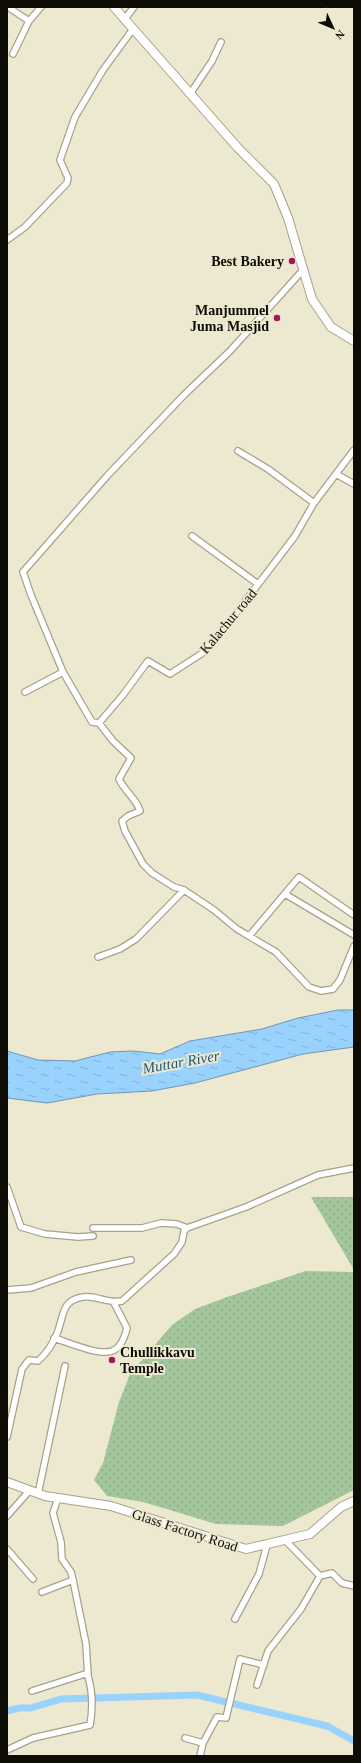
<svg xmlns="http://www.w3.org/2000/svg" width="361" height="1763" font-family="'Times New Roman',serif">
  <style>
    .grass { fill: url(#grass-dots) }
    .water { fill: url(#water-ripples); stroke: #6f97b3 }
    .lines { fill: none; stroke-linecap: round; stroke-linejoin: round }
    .canal { stroke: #99d2fd; stroke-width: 7 }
    .minor-casing { stroke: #a6a28b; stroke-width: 8 }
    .secondary-casing { stroke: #a6a28b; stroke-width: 10 }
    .minor { stroke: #fff; stroke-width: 5.5 }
    .secondary { stroke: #fff; stroke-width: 8 }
    .poi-dot { fill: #a3175e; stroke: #ece9d0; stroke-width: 1.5 }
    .labels { text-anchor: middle; stroke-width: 4; stroke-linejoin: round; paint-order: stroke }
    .poi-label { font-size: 14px; font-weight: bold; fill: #0d0c05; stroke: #ece9d0; text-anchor: end }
    .street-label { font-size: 14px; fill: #0d0c05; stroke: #ece9d0 }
    .water-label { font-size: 15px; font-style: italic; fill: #21577a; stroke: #ece9d0 }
  </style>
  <defs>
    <pattern id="grass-dots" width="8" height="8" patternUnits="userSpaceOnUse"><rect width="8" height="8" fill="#a4c69d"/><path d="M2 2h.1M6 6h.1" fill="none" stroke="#8ca986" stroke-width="1.8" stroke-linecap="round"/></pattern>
    <pattern id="water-ripples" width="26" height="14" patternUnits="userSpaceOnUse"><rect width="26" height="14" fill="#99d2fd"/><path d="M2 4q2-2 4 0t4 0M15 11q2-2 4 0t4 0" fill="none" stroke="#83b3d7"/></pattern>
  </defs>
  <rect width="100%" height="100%" fill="#ece9d0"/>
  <path class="grass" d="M 311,1197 L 354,1197 L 354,1270 Z
    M 306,1271 L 354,1272 L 354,1490 L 283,1526 L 216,1524 L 143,1502 L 107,1496 L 94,1480 L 103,1463 L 119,1402 L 130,1374 L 172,1325 L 195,1309 L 227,1297 Z"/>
  <path class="water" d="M 338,1010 L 354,1010 L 354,1047 L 303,1054 L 195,1083 L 152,1091 L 97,1094 L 47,1103 L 7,1098 L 7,1051 L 38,1060 L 75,1061 L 110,1052 L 133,1051 L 160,1054 L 190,1041 L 262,1029 L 298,1018 Z"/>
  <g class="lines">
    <path class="canal" d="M 7,1711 L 20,1708 L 31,1708 L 61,1699 L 197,1695 L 327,1726 L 354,1741"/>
    <defs>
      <path id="minor" d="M 8,7 L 29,21
        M 124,20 L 134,7
        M 13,54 L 29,21 L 41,7
        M 190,94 L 212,61 L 221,42
        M 7,240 L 25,227 L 67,183 L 68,178 L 60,160 L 75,117 L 103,70 L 133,29
        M 303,270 L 230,351 L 184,395 L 107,476 L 23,572 L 31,595 L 63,672 L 92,722 L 99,723 L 123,695 L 148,661 L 170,674 L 201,654 L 221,633 L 295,536 L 314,503 L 354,450
        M 238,451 L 268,469 L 314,503
        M 336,474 L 354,484
        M 192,536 L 258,584
        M 25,692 L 63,672
        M 99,723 L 113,741 L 131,758 L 119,779 C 125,792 136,798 140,811 L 128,816 L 122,821 L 125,831 L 143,864 L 152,873 L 174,887 L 184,890 L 214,910 L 237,929 L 276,952 L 309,987 L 321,991 L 333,989 L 340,980 L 354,946
        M 285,894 L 354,935
        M 250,935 L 299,877 L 354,915
        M 98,957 L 120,949 L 136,939 L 184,890
        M 7,1187 L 21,1227 L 45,1234 L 78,1237 L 93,1236
        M 93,1228 L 142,1228 L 161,1223 L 177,1224 L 187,1228
        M 7,1290 L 31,1288 L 76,1272 L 131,1260
        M 54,1338 C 67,1342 99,1356 112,1351 C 121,1348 125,1336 127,1328 L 114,1303
        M 7,1437 L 22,1369 L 29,1360 L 38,1361 C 47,1353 54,1342 58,1331 C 64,1314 62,1300 83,1297 C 96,1295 108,1304 122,1301 L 174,1254 L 182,1242 L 184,1231 L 187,1228 L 246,1207 L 318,1175 L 354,1168
        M 38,1494 L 65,1366
        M 58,1498 L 53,1513 L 61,1542 L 62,1559 L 71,1572 L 73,1580 L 86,1644 L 88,1676
        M 7,1516 L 30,1490
        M 285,1540 L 320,1576 L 332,1573 L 342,1583 L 354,1586
        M 7,1549 L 33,1579
        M 42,1592 L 73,1580
        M 235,1619 L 259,1574 L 267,1545
        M 257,1685 L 268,1651 L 301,1609 L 320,1576
        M 185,1738 L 203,1743
        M 7,1750 L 33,1738 L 90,1725 C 93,1708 93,1693 88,1676 L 85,1674 L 32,1691
        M 200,1756 L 203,1743 L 217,1717 L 226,1718 L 240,1659 L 264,1665"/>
      <path id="secondary" d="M 114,7 L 238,148 L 274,184 L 288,218 L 312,299 L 331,327 L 354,341
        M 7,1482 L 45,1496 L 111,1506 L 246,1549 L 310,1534 L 341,1507 L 354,1501"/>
    </defs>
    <use href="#minor" class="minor-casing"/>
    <use href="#secondary" class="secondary-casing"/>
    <use href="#minor" class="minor"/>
    <use href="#secondary" class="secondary"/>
  </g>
  <g class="poi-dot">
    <circle cx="292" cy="261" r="4"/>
    <circle cx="277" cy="318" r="4"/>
    <circle cx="112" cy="1360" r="4"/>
  </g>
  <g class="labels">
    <g class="poi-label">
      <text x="284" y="266">Best Bakery</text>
      <text x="269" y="315">Manjummel<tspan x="269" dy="16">Juma Masjid</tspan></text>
      <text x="120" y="1357" text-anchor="start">Chullikkavu<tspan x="120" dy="16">Temple</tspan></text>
    </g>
    <g class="street-label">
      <text transform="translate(228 621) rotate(-50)" y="5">Kalachur road</text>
      <text transform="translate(185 1530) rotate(18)" y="5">Glass Factory Road</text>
    </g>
    <g class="water-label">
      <text transform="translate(181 1062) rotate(-10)" y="5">Muttar River</text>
    </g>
  </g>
  <rect width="361" height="1763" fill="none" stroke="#0d0c05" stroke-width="16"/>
  <g transform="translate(333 28) rotate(134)" stroke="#ece9d0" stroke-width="3" paint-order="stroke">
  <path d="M0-3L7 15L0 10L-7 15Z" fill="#0d0c05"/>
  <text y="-6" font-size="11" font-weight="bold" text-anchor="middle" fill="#0d0c05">N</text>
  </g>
</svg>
